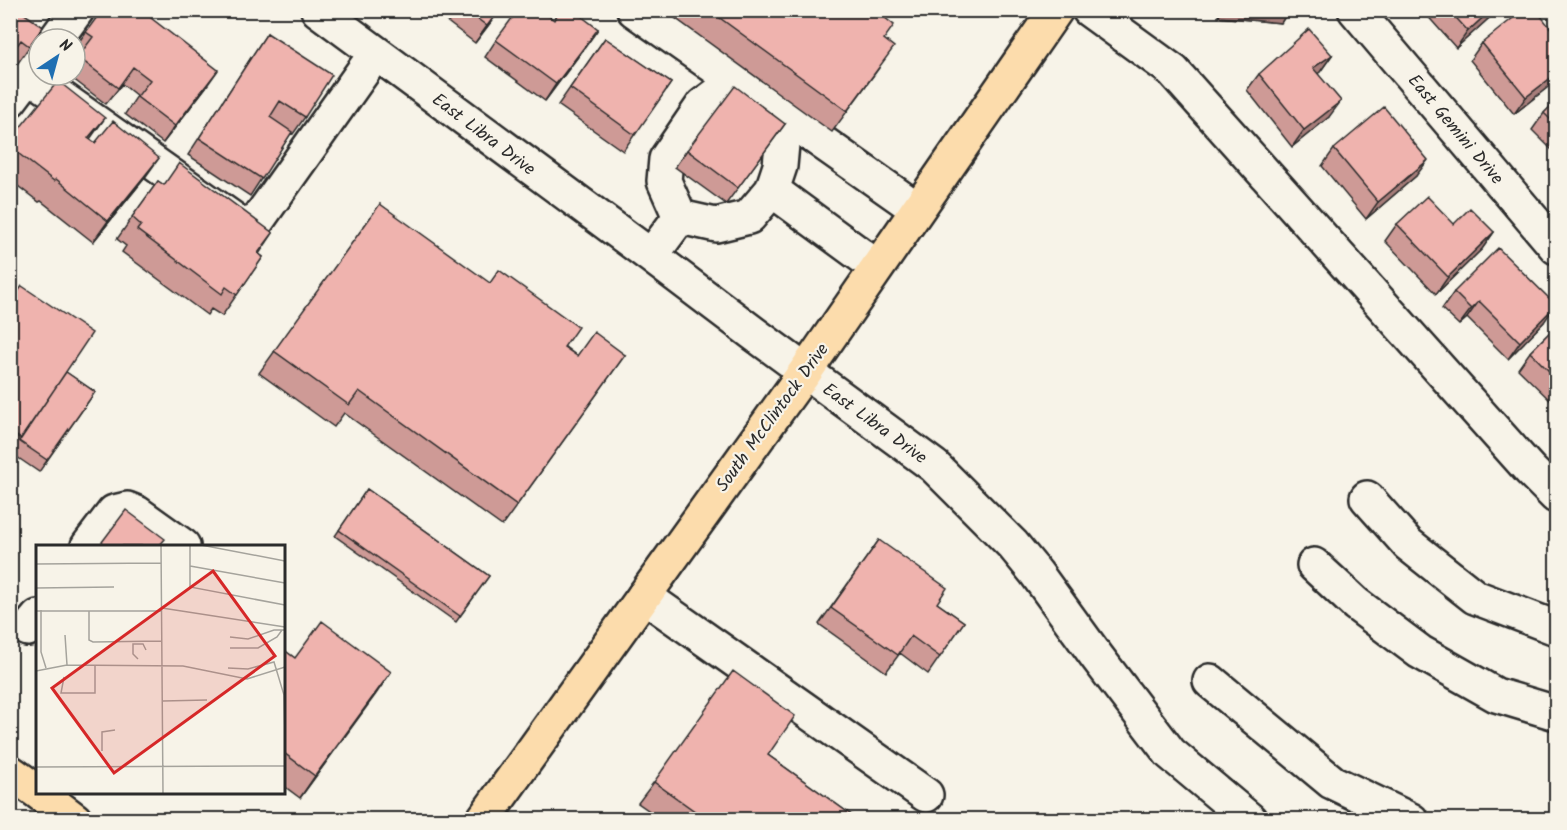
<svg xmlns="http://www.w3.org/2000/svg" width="1567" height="830" font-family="Kalam,sans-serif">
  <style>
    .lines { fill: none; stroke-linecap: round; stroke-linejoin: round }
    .minor-casing { stroke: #2b2b2b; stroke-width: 38 }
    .major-casing { stroke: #2b2b2b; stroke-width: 38 }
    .minor { stroke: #f7f3e8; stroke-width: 33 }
    .major { stroke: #fcdcac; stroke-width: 33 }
    .wall { fill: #ce9a96; stroke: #2b2b2b; stroke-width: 1.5 }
    .shaded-wall { fill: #a77d7a; stroke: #2b2b2b; stroke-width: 1.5 }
    .building { fill: #efb3ae; stroke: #2b2b2b; stroke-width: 1.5 }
    .labels { text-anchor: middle; stroke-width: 4.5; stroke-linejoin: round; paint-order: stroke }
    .street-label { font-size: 18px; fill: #2b2b2b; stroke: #f7f3e8 }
    .inset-road { fill: none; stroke: #a5a39c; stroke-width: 1.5 }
    .view { fill: #d62828; fill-opacity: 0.15; stroke: #d62828; stroke-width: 3 }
    .inset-edge { fill: none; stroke: #2b2b2b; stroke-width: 3 }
  </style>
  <rect width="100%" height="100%" fill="#f7f3e8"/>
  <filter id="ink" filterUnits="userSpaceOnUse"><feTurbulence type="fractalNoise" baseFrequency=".0167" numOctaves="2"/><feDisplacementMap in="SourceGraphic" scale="12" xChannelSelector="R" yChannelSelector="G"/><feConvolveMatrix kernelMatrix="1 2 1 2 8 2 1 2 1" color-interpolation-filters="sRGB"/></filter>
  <g filter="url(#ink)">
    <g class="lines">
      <defs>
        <path id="minor" d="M 318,10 L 651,256 L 753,333 L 934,466 L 1013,545 L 1036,573 L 1097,657 L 1170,753 L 1250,820
          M 634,10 L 917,209
          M 1089,10 L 1173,71 L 1530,470 L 1556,496
          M 1355,10 L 1556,247
          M 56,39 L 77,10
          M 39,61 L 29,75 L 250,231 L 376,53
          M 10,100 L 29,75
          M 772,190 L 877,267
          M 651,256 L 680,217 L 716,225 L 749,217 L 772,190 L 780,166 L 782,144 L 770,125 L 730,97 L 715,96 L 703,105 L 666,159 L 664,181 L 680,217
          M 1367,498 L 1408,544 L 1475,597 L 1556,628
          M 88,546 L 114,512 L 127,509 L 137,513 L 183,546
          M 1314,565 L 1356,604 L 1420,652 L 1496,695 L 1556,713
          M 644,596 L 926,795
          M 28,629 L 38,617
          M 1210,681 L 1332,782 L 1411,820"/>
        <path id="major" d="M 10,772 L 38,792
          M 38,792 L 75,820
          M 483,820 L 805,372 L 1056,10"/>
      </defs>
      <use href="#minor" class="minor-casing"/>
      <use href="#major" class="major-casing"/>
      <use href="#minor" class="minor"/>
      <use href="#major" class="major"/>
    </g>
    <path class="wall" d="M 10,10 L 23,13 L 43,27 L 18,63 L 10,58 Z
      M 432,10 L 500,10 L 475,43 Z
      M 664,10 L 875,10 L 884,39 L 879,68 L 832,132 Z
      M 1219,10 L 1289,10 L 1281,23 L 1218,17 Z
      M 1426,10 L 1498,10 L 1456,48 L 1425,13 Z
      M 151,18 L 206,87 L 163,143 L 125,114 L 137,96 L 122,84 L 106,104 L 68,75 L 75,75 L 75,60 L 80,54 L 75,49 L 75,47 L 86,32 Z
      M 554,20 L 598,29 L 545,101 L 485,57 L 496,40 Z
      M 267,33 L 305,117 L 293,134 L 291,133 L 250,196 L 188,155 Z
      M 605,38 L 671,83 L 623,151 L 558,105 Z
      M 1482,43 L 1557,80 L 1514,114 L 1470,60 Z
      M 1332,55 L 1320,72 L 1318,73 L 1329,117 L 1292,147 L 1247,90 L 1259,74 Z
      M 1557,100 L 1557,155 L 1532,130 L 1544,113 Z
      M 785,124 L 726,204 L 675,167 L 687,150 Z
      M 90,139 L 144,179 L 93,242 L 41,201 L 39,202 L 10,180 L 10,140 Z
      M 1334,149 L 1416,176 L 1366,219 L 1322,166 Z
      M 158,181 L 164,185 L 273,233 L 259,254 L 263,257 L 222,316 L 211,309 L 207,315 L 122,252 L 126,246 L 117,239 Z
      M 380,204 L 577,356 L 625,355 L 502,526 L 344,413 L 334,427 L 259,373 Z
      M 1397,224 L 1454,224 L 1494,232 L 1482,249 L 1436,294 L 1385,241 Z
      M 1454,292 L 1544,322 L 1508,359 L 1467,318 L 1459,325 L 1442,309 Z
      M 10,302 L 66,372 L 95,392 L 39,472 L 11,453 L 10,455 Z
      M 1557,325 L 1557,407 L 1518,369 L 1530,352 Z
      M 367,489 L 489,576 L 456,622 L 335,536 Z
      M 879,540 L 937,603 L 964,622 L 928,674 L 900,653 L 886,672 L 819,624 Z
      M 284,650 L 295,658 L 391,672 L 300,798 L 284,786 Z
      M 768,755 L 857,819 L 661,819 L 638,803 L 654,782 Z"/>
    <path class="shaded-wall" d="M 499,10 L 500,10 L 475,43 L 487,26 Z
      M 1223,10 L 1289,10 L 1281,23 L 1218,17 Z
      M 1491,10 L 1498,10 L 1456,48 L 1468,31 Z
      M 598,29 L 586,46 L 545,101 L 556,84 Z
      M 1332,55 L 1320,72 L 1302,85 L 1313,68 Z
      M 218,70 L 206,87 L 163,143 L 175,126 Z
      M 1557,73 L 1557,80 L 1514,114 L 1526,97 Z
      M 1341,101 L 1329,117 L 1292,147 L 1304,130 Z
      M 105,118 L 90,139 L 88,138 Z
      M 159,158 L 144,179 L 93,242 L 108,221 Z
      M 1428,160 L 1416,176 L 1366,219 L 1378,202 Z
      M 1494,232 L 1482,249 L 1436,294 L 1448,277 Z
      M 1479,301 L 1467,318 L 1459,325 L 1471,309 Z
      M 1556,305 L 1544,322 L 1508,359 L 1520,342 Z
      M 391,672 L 376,694 L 300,798 L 315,776 Z"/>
    <path class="building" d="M 10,10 L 24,10 L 23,13 L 43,27 L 29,46 L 21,40 L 10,55 Z
      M 102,10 L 146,10 L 152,16 L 151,18 L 218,70 L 175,126 L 137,97 L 150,80 L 133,67 L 118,88 L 78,57 L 93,37 L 86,32 Z
      M 466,10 L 499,10 L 487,26 Z
      M 518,10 L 541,10 L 554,20 L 560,10 L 573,10 L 598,29 L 556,84 L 496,40 Z
      M 709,10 L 875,10 L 894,25 L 884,39 L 894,47 L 847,111 Z
      M 1449,10 L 1491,10 L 1468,31 Z
      M 1523,10 L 1536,10 L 1557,36 L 1557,73 L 1526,97 L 1482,43 Z
      M 1309,29 L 1332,55 L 1313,68 L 1341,101 L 1304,130 L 1259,74 Z
      M 267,33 L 332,75 L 305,117 L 280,101 L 270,117 L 292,132 L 262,179 L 199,138 Z
      M 605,38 L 671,83 L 635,135 L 570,88 Z
      M 58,81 L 105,118 L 88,138 L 95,143 L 113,121 L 159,158 L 108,221 L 56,179 L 54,181 L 10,147 L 10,140 Z
      M 735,86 L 785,124 L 738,188 L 687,150 Z
      M 1557,100 L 1557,126 L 1544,113 Z
      M 1384,107 L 1428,160 L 1378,202 L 1334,149 Z
      M 179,163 L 273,233 L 258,253 L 263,257 L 237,295 L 226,287 L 222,294 L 137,230 L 141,225 L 132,217 L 158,181 L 164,185 Z
      M 1427,196 L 1454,224 L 1470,208 L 1494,232 L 1448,277 L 1397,224 Z
      M 380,204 L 490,283 L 499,270 L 578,327 L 564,347 L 577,356 L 594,332 L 625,355 L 517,505 L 359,391 L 349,405 L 274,351 Z
      M 1498,248 L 1556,305 L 1520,342 L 1479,301 L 1471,309 L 1454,292 Z
      M 22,286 L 92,333 L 21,439 L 10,432 L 10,303 Z
      M 1557,325 L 1557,379 L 1530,352 Z
      M 66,372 L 95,392 L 47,460 L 19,441 Z
      M 367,489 L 489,576 L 460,616 L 339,530 Z
      M 126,510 L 165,539 L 159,546 L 99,546 Z
      M 879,540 L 947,588 L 937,603 L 964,622 L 940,657 L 911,636 L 898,655 L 831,608 Z
      M 322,621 L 391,672 L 315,776 L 284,753 L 284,650 L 295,658 Z
      M 733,671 L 795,716 L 768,755 L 857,819 L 706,819 L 654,782 Z"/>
  </g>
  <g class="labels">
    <g class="street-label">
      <text transform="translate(1456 129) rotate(50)" y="6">East Gemini Drive</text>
      <text transform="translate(484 134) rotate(37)" y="6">East Libra Drive</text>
      <text transform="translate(772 417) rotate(-54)" y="6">South McClintock Drive</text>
      <text transform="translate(875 423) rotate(36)" y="6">East Libra Drive</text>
    </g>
  </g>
  <g transform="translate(36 545)">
    <rect width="249" height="249" fill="#f7f3e8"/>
    <path class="inset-road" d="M 125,0 L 127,249M 154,0 L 154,42 L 249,60M 165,0 L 249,16M 0,19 L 125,18M 154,21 L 249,38M 0,43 L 78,42M 126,63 L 249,82M 5,65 L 5,107 L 10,123M 0,66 L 126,66M 53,66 L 53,95 L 57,97 L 126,96M 29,90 L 31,120M 194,92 L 212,94 L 238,85 L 249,85M 194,103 L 222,103 L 241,92 L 246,85M 102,114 L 97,109 L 97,99 L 107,99 L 110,105M 192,123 L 212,124 L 238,117 L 248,150 L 249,191M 0,126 L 31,120 L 147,121 L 211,134 L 249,122M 28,132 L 25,148 L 59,148 L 59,120M 127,156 L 171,155M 66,206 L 66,187 L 79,185M 0,222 L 249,221"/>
    <path class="view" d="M 177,26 L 239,111 L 78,228 L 16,143 Z"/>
    <rect width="249" height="249" class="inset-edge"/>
  </g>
  <rect width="1567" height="830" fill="none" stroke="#f7f3e8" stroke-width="36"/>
  <rect x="18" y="18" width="1531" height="794" fill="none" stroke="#2b2b2b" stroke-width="2" filter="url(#ink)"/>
  <g transform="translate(57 57) rotate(36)"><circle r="28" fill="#f7f3e8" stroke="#a5a39c" stroke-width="1.5"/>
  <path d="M0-4.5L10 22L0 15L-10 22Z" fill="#1f6fb2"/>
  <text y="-9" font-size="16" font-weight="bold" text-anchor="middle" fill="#2b2b2b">N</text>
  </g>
</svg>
